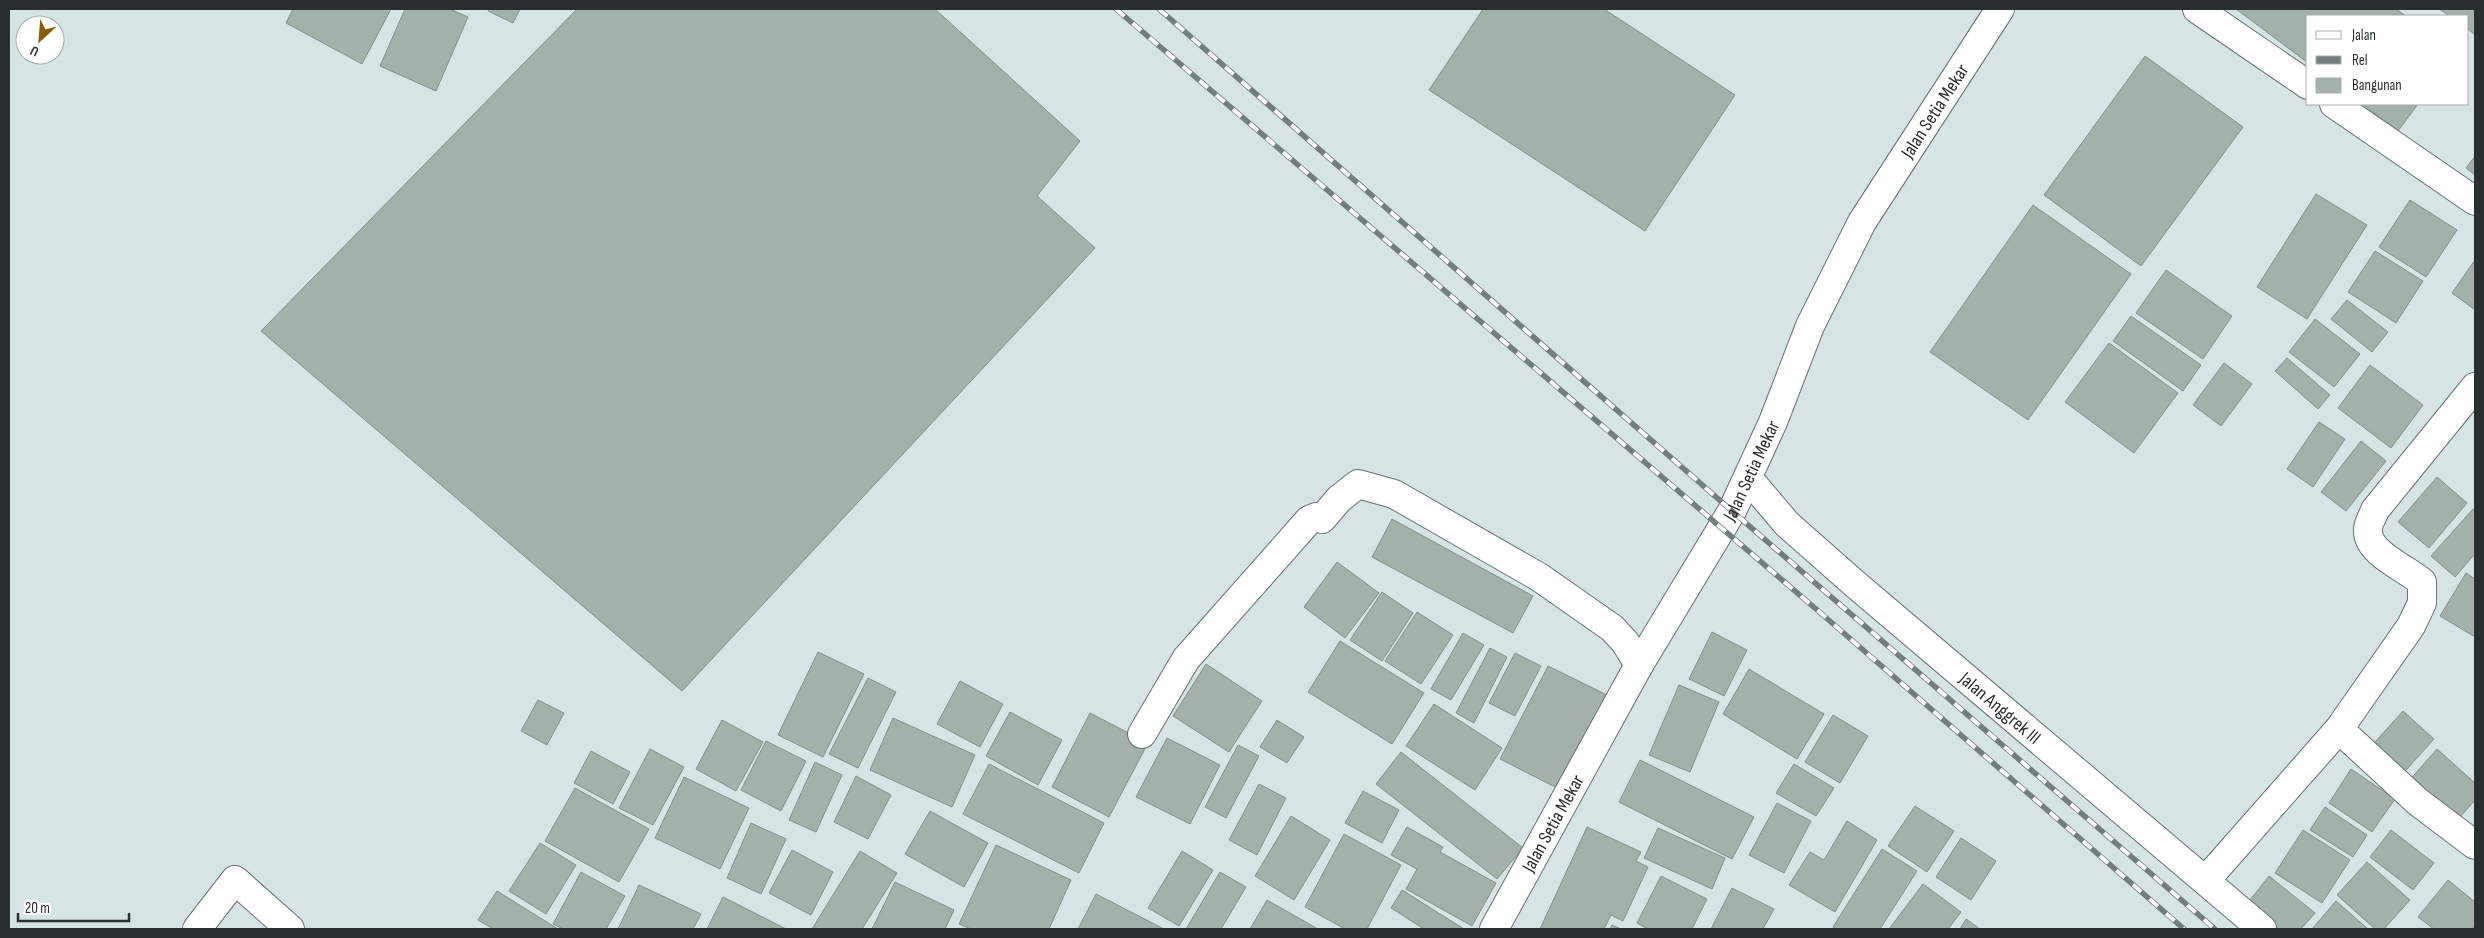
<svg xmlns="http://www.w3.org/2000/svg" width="2484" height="938" font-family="'Sofia Sans Condensed',sans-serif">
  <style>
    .building { fill: #a4b1ab; stroke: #838f8a }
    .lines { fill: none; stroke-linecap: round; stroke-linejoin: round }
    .minor-casing { stroke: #647170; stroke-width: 30 }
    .tertiary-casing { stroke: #647170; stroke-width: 30 }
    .minor { stroke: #fff; stroke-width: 28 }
    .tertiary { stroke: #fff; stroke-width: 28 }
    .rail-casing { stroke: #737d7c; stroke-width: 5.5 }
    .rail { stroke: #fff; stroke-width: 4; stroke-dasharray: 11; stroke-linecap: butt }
    .labels { text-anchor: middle; stroke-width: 4; stroke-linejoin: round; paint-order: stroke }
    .street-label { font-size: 19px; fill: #292f2e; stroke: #fff }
  </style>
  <rect width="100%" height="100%" fill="#d6e5e4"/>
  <path class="building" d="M 293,9 L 391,9 L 362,64 L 286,23 Z
    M 405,9 L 450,9 L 468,17 L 436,91 L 380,66 Z
    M 489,9 L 520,9 L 513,23 L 488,11 Z
    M 577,9 L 935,9 L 1080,141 L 1037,196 L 1095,248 L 682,691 L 261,331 Z
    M 1483,9 L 1604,9 L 1735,95 L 1645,231 L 1429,90 Z
    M 2236,9 L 2396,9 L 2406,16 L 2308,16 L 2308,63 Z
    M 2439,9 L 2475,9 L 2475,35 L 2468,29 L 2468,16 L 2450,16 Z
    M 2145,56 L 2243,127 L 2141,266 L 2044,195 Z
    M 2362,104 L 2418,104 L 2398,131 Z
    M 2475,156 L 2475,175 L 2466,168 Z
    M 2316,194 L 2367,225 L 2307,319 L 2257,287 Z
    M 2410,200 L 2457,230 L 2426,277 L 2379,247 Z
    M 2033,205 L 2131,274 L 2028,420 L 1930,352 Z
    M 2375,251 L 2423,281 L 2396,323 L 2348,292 Z
    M 2475,260 L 2475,310 L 2452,293 Z
    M 2166,270 L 2232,316 L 2203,359 L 2136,313 Z
    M 2347,300 L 2388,332 L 2372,352 L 2331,319 Z
    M 2131,316 L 2201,365 L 2183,391 L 2113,341 Z
    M 2315,319 L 2360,354 L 2334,387 L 2289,352 Z
    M 2109,343 L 2178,393 L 2134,453 L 2065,402 Z
    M 2287,358 L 2330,395 L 2318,409 L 2275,371 Z
    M 2224,363 L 2252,384 L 2221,426 L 2193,405 Z
    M 2370,365 L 2423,405 L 2391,448 L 2338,408 Z
    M 2319,422 L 2345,439 L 2313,487 L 2287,469 Z
    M 2361,441 L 2386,461 L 2346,511 L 2321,492 Z
    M 2437,477 L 2467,503 L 2429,548 L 2398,522 Z
    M 2473,509 L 2475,511 L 2475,554 L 2455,577 L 2431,556 Z
    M 1392,519 L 1533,596 L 1513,633 L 1372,557 Z
    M 1337,562 L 1379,593 L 1345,638 L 1304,607 Z
    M 2466,573 L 2475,579 L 2475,637 L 2440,616 Z
    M 1382,592 L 1413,613 L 1382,661 L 1350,640 Z
    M 1417,612 L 1453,635 L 1421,684 L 1385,661 Z
    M 1712,632 L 1747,650 L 1724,696 L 1689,679 Z
    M 1463,633 L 1484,645 L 1451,700 L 1431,689 Z
    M 1340,641 L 1424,693 L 1392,744 L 1308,692 Z
    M 1490,648 L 1507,657 L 1474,723 L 1456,713 Z
    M 818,652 L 864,674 L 823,757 L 778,735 Z
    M 1515,653 L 1541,666 L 1515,716 L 1489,703 Z
    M 1206,664 L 1262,701 L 1229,752 L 1173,716 Z
    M 1548,666 L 1607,695 L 1559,789 L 1500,759 Z
    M 1749,669 L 1824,714 L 1797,759 L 1723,714 Z
    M 868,678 L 896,692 L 858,768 L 829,754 Z
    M 960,681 L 1003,704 L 980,747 L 937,724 Z
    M 1679,685 L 1719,702 L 1690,772 L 1649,755 Z
    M 538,700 L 564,713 L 547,745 L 521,731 Z
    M 1434,704 L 1502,748 L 1475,790 L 1406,746 Z
    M 2403,711 L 2434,739 L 2399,778 L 2367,751 Z
    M 1010,712 L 1062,740 L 1038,785 L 986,756 Z
    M 1090,713 L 1148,743 L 1109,817 L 1052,787 Z
    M 1833,715 L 1868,736 L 1840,783 L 1805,762 Z
    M 893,718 L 975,755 L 952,807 L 870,770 Z
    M 722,720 L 763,742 L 736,791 L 696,769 Z
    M 1277,720 L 1304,737 L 1287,763 L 1260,747 Z
    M 1167,738 L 1220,765 L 1190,824 L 1136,797 Z
    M 766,741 L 806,761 L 781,811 L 741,790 Z
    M 1238,745 L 1259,756 L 1226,818 L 1205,807 Z
    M 650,749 L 684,767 L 653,825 L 619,808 Z
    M 2437,749 L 2475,783 L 2475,800 L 2454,824 L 2407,783 Z
    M 591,751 L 630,772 L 613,804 L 574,783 Z
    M 1401,752 L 1523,848 L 1497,879 L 1376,784 Z
    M 1640,760 L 1754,817 L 1732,859 L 1619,802 Z
    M 815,762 L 842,775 L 816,832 L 789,820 Z
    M 989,764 L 1104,823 L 1079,873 L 963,814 Z
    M 1794,764 L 1834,788 L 1816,816 L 1776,793 Z
    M 2351,769 L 2395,799 L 2372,832 L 2329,803 Z
    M 856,776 L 891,795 L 868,839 L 834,822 Z
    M 684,777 L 749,808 L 720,869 L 655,838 Z
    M 1259,784 L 1286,798 L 1257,855 L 1229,840 Z
    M 575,788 L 649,829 L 619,882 L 545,841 Z
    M 1363,791 L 1399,810 L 1382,843 L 1345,823 Z
    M 1777,803 L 1811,821 L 1784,873 L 1749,855 Z
    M 1915,806 L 1954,831 L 1927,872 L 1888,846 Z
    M 2325,807 L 2367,835 L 2353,857 L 2310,830 Z
    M 930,811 L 988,843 L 964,887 L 905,854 Z
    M 1291,816 L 1330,840 L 1294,900 L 1255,876 Z
    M 1847,821 L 1877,840 L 1835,912 L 1789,885 L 1810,852 L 1824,860 Z
    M 751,823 L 786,839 L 761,894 L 727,878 Z
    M 1407,827 L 1443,847 L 1440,852 L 1496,883 L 1472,926 L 1406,889 L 1417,869 L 1391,855 Z
    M 1587,827 L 1641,852 L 1636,861 L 1648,867 L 1623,921 L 1611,915 L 1604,929 L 1540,929 Z
    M 1658,828 L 1725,858 L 1712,889 L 1644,858 Z
    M 2303,830 L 2350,860 L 2322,903 L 2275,873 Z
    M 2391,830 L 2434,863 L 2413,890 L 2370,857 Z
    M 1344,834 L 1401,865 L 1367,929 L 1345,929 L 1305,907 Z
    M 1961,838 L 1996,861 L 1971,900 L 1936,877 Z
    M 540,843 L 576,865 L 546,914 L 509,891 Z
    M 996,845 L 1071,880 L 1049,929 L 971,929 L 959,924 Z
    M 1882,849 L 1917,871 L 1880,929 L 1837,929 L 1833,927 Z
    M 792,850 L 833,872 L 811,915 L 769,893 Z
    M 860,851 L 897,873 L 862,929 L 812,929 Z
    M 1182,851 L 1213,870 L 1179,926 L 1148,908 Z
    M 2367,862 L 2410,900 L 2384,929 L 2375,929 L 2337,895 Z
    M 581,872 L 625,896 L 606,929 L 563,929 L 553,924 Z
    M 1220,872 L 1246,887 L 1221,929 L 1186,929 Z
    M 1661,876 L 1707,899 L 1692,929 L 1648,929 L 1637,923 Z
    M 2269,876 L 2315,913 L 2301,929 L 2279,929 L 2247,904 Z
    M 2448,880 L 2475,902 L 2475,926 L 2472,929 L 2434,929 L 2418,917 Z
    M 895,882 L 954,910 L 945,929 L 872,929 Z
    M 1923,884 L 1961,912 L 1948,929 L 1889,929 Z
    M 639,885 L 701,914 L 693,929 L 618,929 Z
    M 1732,888 L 1774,909 L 1763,929 L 1711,929 Z
    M 1402,890 L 1464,929 L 1424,929 L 1391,908 Z
    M 497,891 L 558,929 L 493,929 L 478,920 Z
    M 1096,894 L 1164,929 L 1078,929 Z
    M 723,897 L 786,929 L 707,929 Z
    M 1267,900 L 1318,929 L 1250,929 Z
    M 2336,901 L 2368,929 L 2312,929 Z
    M 1966,919 L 1980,929 L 1960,929 Z
    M 1612,925 L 1621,929 L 1610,929 Z"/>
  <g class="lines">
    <defs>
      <g id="minor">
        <path d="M 2197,9 L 2308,85"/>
        <path d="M 2334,104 L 2475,201"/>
        <path id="s1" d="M 1748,478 L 1787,524 L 1855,584 L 2262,929"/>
        <path d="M 2339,729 L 2418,802 L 2475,845"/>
        <path d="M 1142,734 L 1186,659 L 1309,520 L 1316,517 L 1322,519 L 1339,499 L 1358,484 L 1394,494 L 1539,577 L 1612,628 L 1625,642 L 1639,665"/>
        <path d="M 2206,880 L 2339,729 L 2411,626 L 2422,603 L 2422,582 C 2406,568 2366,553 2368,529 C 2368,523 2373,516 2375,510 L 2475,387"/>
        <path d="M 197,929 L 235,880 L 290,929"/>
      </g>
      <g id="tertiary">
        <path id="s2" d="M 1494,929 L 1639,665 L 1732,511 L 1773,422 L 1810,326 L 1862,222 L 2000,9"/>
      </g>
    </defs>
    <use href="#minor" class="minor-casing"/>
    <use href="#tertiary" class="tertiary-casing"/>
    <use href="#minor" class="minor"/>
    <use href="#tertiary" class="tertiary"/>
    <defs>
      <path id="rail" d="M 1116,9 L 1816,609 L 2184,929
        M 1159,9 L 1732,511 L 2215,929"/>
    </defs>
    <use href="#rail" class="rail-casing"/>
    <use href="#rail" class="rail"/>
  </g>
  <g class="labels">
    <g class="street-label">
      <text dy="7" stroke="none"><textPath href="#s2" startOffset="931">Jalan Setia Mekar</textPath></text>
      <text dy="7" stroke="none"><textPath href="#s2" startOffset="526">Jalan Setia Mekar</textPath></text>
      <text dy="7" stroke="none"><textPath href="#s1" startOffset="342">Jalan Anggrek III</textPath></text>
      <text dy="7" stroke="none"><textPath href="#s2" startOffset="121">Jalan Setia Mekar</textPath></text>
    </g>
  </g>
  <rect width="2484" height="938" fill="none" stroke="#292f2e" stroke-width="20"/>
  <rect x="2306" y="15" width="162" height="90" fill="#ffffff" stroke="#a9acab"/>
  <rect x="2316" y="31" width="25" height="8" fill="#ffffff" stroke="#a9acab"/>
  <text x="2352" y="40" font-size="15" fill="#292f2e">Jalan</text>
  <rect x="2316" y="56" width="25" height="8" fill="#737d7c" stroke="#a9acab"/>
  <text x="2352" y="65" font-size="15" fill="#292f2e">Rel</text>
  <rect x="2316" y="78" width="25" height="15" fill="#a4b1ab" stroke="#a9acab"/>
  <text x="2352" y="90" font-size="15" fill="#292f2e">Bangunan</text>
  <g transform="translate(40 40) rotate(206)"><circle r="24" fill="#ffffff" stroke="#a9acab"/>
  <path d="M0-4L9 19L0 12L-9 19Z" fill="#895d00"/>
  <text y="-8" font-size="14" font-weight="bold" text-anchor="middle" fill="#292f2e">U</text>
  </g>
  <path d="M18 913v8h111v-8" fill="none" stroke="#292f2e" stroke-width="2.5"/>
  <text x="25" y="913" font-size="15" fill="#292f2e" stroke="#ffffff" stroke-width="4" paint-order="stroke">20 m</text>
</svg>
